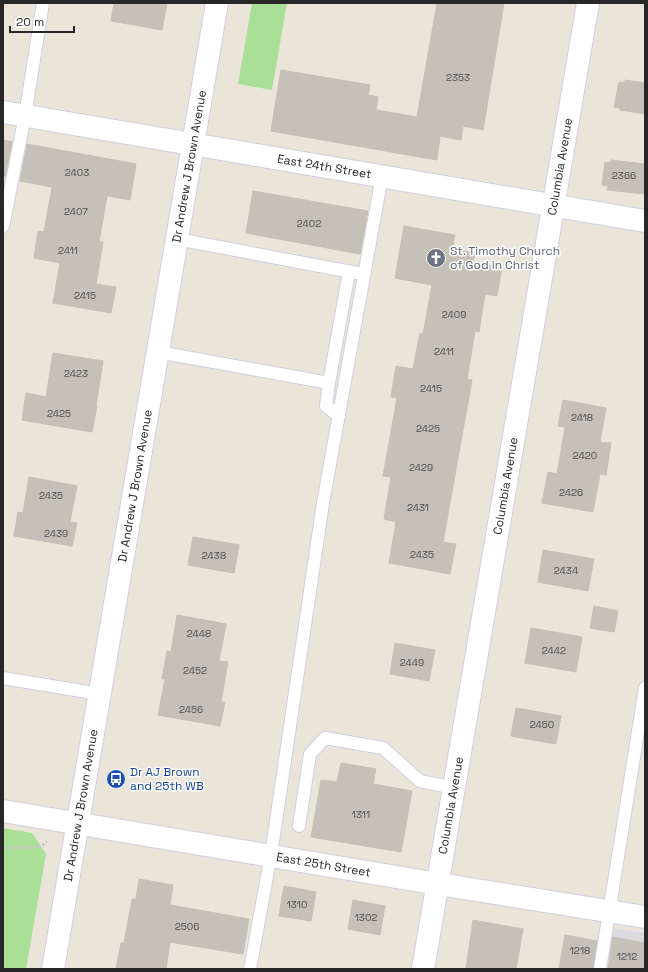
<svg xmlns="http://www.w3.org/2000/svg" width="648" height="972" font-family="'Space Grotesk',sans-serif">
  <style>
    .industrial { fill: #dddae2 }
    .green { fill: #a9df97 }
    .building { fill: #c5c1b9; stroke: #c5c0b3 }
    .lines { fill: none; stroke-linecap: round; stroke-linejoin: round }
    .service-casing { stroke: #cfd0e0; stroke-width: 14 }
    .minor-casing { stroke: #cfd0e0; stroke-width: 24 }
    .tertiary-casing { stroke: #cfd0e0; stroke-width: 24 }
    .secondary-casing { stroke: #cfd0e0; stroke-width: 24 }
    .path { stroke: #c7c7c7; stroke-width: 2.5; stroke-dasharray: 3 2; stroke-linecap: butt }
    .service { stroke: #fff; stroke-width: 12 }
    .minor { stroke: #fff; stroke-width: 22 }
    .tertiary { stroke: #fff; stroke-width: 22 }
    .secondary { stroke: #fff; stroke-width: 22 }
    .labels { text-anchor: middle; stroke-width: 3; stroke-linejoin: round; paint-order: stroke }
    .number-label { font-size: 10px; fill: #4e4e4c }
    .street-label { font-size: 12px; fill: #272727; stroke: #fff }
    .worship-label { font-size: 12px; fill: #5b616d; stroke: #fff; text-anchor: start }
    .transit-label { font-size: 12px; fill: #164399; stroke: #fff; text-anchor: start }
  </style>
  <rect width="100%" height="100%" fill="#eae4d9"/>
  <path class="industrial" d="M 612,928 L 645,933 L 645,969 L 605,969 Z"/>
  <path class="green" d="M 252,3 L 287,3 L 272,90 L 238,84 Z
    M 3,828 L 32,833 L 46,854 L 26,969 L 3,969 Z"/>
  <path class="building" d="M 114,3 L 167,3 L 162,30 L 111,21 Z
    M 437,3 L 504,3 L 483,130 L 463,126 L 461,140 L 440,136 L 437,160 L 271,131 L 281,70 L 370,85 L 368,95 L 378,97 L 376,110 L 417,117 Z
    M 625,80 L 645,83 L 645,114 L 620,110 L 620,108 L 614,107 L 619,82 L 625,83 Z
    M 3,140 L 12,142 L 5,177 L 3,176 Z
    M 27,144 L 136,164 L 130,200 L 107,196 L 99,242 L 103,242 L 96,284 L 116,287 L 111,313 L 53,303 L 60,263 L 34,258 L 38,231 L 44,232 L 52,187 L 20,181 Z
    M 611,160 L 645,164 L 645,194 L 607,190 L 608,186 L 602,185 L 605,162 L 611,163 Z
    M 253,191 L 368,211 L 360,254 L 246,233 Z
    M 404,226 L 455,235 L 452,249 L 475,253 L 473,263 L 502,268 L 497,296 L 485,294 L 479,332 L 475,331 L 467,379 L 472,380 L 443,542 L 456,544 L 450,574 L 389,563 L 396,522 L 384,519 L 391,477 L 383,476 L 397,398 L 391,397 L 396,366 L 413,369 L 420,333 L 423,334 L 432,285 L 395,278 Z
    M 53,353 L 103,361 L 96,406 L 97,406 L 92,432 L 22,420 L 26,393 L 46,397 Z
    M 563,400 L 606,408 L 600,442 L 611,443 L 606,475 L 600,474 L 593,512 L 542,503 L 548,472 L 557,474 L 565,427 L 558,426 Z
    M 29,477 L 77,486 L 70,522 L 77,523 L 72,546 L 14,536 L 18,512 L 23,513 Z
    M 193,537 L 239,545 L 234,573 L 188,565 Z
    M 543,550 L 594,559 L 588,591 L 538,582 Z
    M 594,606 L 618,611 L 614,632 L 590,628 Z
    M 177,615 L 226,624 L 219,661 L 228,662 L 221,702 L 225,702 L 220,726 L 158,715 L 165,679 L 162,679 L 167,651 L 171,652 Z
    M 531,628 L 582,637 L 576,672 L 525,663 Z
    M 395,643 L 435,650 L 429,681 L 390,674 Z
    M 516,708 L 561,716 L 556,744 L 511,736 Z
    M 341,763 L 376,769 L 373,784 L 412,791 L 401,852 L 311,837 L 321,780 L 337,782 Z
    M 139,879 L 173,885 L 170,905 L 249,919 L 243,954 L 170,942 L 166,969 L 116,969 L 121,943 L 124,943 L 132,899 L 136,899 Z
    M 284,886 L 316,892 L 311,921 L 279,916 Z
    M 353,900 L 385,906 L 380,935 L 348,929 Z
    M 473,920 L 523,929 L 516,969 L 466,969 Z
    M 565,935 L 597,941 L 593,969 L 559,969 Z
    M 613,937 L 645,943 L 645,969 L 608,969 Z"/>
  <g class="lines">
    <defs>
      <path id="service" d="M 3,226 L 25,116 L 43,3
        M 177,239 L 357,273
        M 158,352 L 329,383 L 349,272
        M 329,383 L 326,406 L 339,416
        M 3,678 L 100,694
        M 299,826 L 310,754 L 325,738 L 383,748 L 420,781 L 454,788
        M 250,969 L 271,855 L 323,503 L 382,176
        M 600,969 L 645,688"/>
      <g id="minor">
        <path id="s1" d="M 3,112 L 645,221"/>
        <path id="s2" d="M 423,969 L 588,3"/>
      </g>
      <g id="tertiary">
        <path id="s3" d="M 3,811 L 438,884 L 645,917"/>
      </g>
      <g id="secondary">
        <path id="s4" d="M 53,969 L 217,3"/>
      </g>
    </defs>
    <use href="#service" class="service-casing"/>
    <use href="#minor" class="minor-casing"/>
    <use href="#tertiary" class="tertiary-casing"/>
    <use href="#secondary" class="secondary-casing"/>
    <path class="path" d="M 3,848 L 41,847 L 47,841"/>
    <use href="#service" class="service"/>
    <use href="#minor" class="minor"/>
    <use href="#tertiary" class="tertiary"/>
    <use href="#secondary" class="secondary"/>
  </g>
  <defs>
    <symbol id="church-disc" viewBox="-11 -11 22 22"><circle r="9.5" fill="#6b7280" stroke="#fff"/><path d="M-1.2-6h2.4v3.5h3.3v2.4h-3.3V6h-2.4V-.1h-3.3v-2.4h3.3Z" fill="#fff"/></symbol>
    <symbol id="bus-disc" viewBox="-11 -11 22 22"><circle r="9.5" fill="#1a4fb4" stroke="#fff"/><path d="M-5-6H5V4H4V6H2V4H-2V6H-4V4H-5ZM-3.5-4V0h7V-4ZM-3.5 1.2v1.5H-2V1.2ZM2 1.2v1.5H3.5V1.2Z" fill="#fff"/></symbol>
  </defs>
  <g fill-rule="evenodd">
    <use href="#church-disc" x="425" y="247" width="22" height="22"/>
    <use href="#bus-disc" x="105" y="768" width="22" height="22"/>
  </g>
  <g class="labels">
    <g class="number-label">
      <text x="458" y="81">2353</text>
      <text x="77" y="176">2403</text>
      <text x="624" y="179">2366</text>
      <text x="76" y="215">2407</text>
      <text x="309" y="227">2402</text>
      <text x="68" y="254">2411</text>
      <text x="85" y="299">2415</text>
      <text x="454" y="318">2409</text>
      <text x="444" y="355">2411</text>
      <text x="76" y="377">2423</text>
      <text x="431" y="392">2415</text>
      <text x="59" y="417">2425</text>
      <text x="582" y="421">2418</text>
      <text x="428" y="432">2425</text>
      <text x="585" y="459">2420</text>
      <text x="421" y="471">2429</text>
      <text x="571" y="496">2426</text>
      <text x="51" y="499">2435</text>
      <text x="418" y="511">2431</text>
      <text x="56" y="537">2439</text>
      <text x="422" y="558">2435</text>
      <text x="214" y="559">2438</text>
      <text x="566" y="574">2434</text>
      <text x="199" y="637">2448</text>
      <text x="554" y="654">2442</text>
      <text x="412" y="666">2449</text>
      <text x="195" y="674">2452</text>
      <text x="191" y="713">2456</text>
      <text x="542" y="728">2450</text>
      <text x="361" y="818">1311</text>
      <text x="297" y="908">1310</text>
      <text x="366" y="921">1302</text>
      <text x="187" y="930">2506</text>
      <text x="580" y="954">1218</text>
      <text x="627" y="960">1212</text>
    </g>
    <g class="street-label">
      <text dy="4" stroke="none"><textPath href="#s4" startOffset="814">Dr Andrew J Brown Avenue</textPath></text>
      <text dy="4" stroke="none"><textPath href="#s1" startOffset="326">East 24th Street</textPath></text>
      <text dy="4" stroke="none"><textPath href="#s2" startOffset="814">Columbia Avenue</textPath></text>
      <text dy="4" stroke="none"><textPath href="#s4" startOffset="490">Dr Andrew J Brown Avenue</textPath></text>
      <text dy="4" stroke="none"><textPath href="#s2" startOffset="490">Columbia Avenue</textPath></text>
      <text dy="4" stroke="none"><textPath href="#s4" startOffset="166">Dr Andrew J Brown Avenue</textPath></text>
      <text dy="4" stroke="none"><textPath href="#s2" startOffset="166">Columbia Avenue</textPath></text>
      <text dy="4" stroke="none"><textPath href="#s3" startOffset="325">East 25th Street</textPath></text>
    </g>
    <g class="worship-label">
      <text x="450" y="255">St. Timothy Church<tspan x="450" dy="14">of God in Christ</tspan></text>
    </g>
    <g class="transit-label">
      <text x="130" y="776">Dr AJ Brown<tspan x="130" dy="14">and 25th WB</tspan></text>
    </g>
  </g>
  <rect width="648" height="972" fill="none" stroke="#272727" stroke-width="8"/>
  <path d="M10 26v6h64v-6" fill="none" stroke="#272727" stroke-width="2"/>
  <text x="16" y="26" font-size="12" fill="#272727" stroke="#ffffff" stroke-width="3" paint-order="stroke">20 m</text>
</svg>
